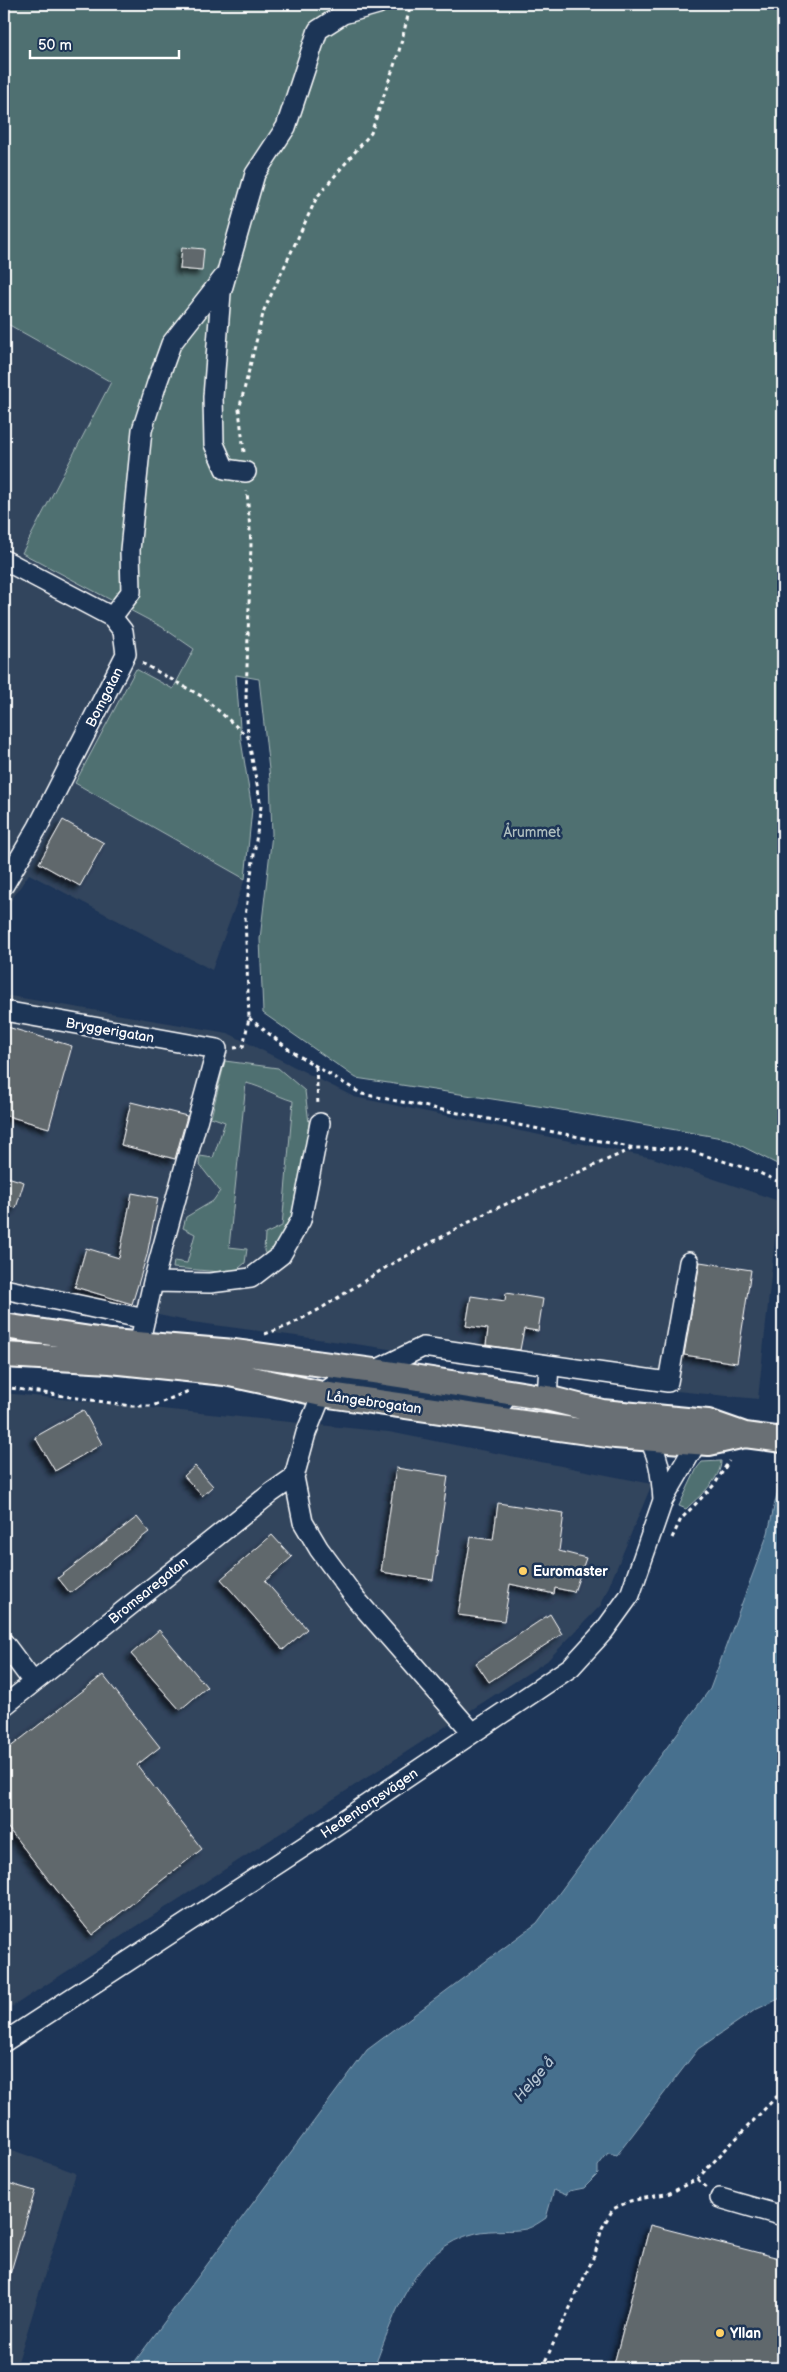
<svg xmlns="http://www.w3.org/2000/svg" width="787" height="2372" font-family="'Balsamiq Sans',sans-serif">
  <style>
    .built { fill: #31445d }
    .green { fill: #4f7071; stroke: #a7b8b8 }
    .water { fill: #466f8e; stroke: #90a9bb }
    .building { fill: #61676c; stroke: #fff; filter: url(#shadow) }
    .lines { fill: none; stroke-linecap: round; stroke-linejoin: round }
    .minor-casing { stroke: #fff; stroke-width: 22 }
    .major-casing { stroke: #fff; stroke-width: 28 }
    .path { stroke: #fff; stroke-width: 3; stroke-dasharray: 4 4; stroke-linecap: butt }
    .minor { stroke: #1d3557; stroke-width: 19 }
    .major { stroke: #6a7074; stroke-width: 24 }
    .poi-dot { fill: #ffd166; stroke: #1d3557; stroke-width: 2 }
    .labels { text-anchor: middle; stroke-width: 5; stroke-linejoin: round; paint-order: stroke }
    .street-label { font-size: 14px; fill: #fff; stroke: #1d3557 }
    .park-label { font-size: 14px; fill: #b0bfbf; stroke: #1d3557 }
    .poi-label { font-size: 14px; font-weight: bold; fill: #fff; stroke: #1d3557; text-anchor: start }
    .water-label { font-size: 15px; font-style: italic; fill: #b5c5d2; stroke: #1d3557 }
  </style>
  <defs>
    <filter id="shadow"><feDropShadow dx="-4.5" dy="4.5" stdDeviation="2.5" flood-color="#0009"/></filter>
  </defs>
  <rect width="100%" height="100%" fill="#1d3557"/>
  <filter id="ink" filterUnits="userSpaceOnUse"><feTurbulence type="fractalNoise" baseFrequency=".02" numOctaves="2"/><feDisplacementMap in="SourceGraphic" scale="10" xChannelSelector="R" yChannelSelector="G"/><feConvolveMatrix kernelMatrix="1 2 1 2 8 2 1 2 1" color-interpolation-filters="sRGB"/></filter>
  <g filter="url(#ink)">
    <path class="built" d="M 4,322 L 111,382 L 22,553 L 162,627 L 194,649 L 173,689 L 136,669 L 75,783 L 245,879 L 212,970 L 29,874 L 4,911 Z
      M 4,995 L 228,1033 L 354,1097 L 653,1158 L 779,1201 L 758,1399 L 645,1388 L 369,1346 L 192,1322 L 4,1283 Z
      M 4,1393 L 389,1432 L 652,1484 L 601,1605 L 547,1661 L 4,2012 Z
      M 4,2147 L 76,2173 L 16,2368 L 4,2368 Z"/>
    <path class="green" d="M 4,4 L 783,4 L 783,1163 L 777,1164 L 728,1139 L 544,1107 L 356,1078 L 263,1013 L 260,939 L 272,834 L 270,779 L 259,679 L 236,675 L 241,740 L 252,809 L 245,879 L 75,783 L 136,669 L 173,689 L 194,649 L 162,627 L 22,553 L 111,382 L 4,322 Z
      M 225,1061 L 278,1068 L 305,1091 L 309,1123 L 302,1183 L 296,1217 L 281,1243 L 266,1255 L 264,1251 L 265,1234 L 282,1226 L 293,1101 C 276,1096 263,1087 246,1083 L 229,1247 L 247,1249 L 245,1263 L 233,1273 L 173,1268 L 174,1261 L 187,1263 L 195,1234 L 183,1228 L 186,1217 L 213,1201 L 220,1191 L 199,1164 L 200,1156 L 213,1158 L 225,1122 L 211,1117 Z
      M 721,1461 C 721,1480 698,1497 686,1509 L 679,1506 L 697,1468 L 702,1462 Z"/>
    <path class="water" d="M 783,1468 L 783,1997 L 755,2010 L 698,2049 L 617,2155 L 608,2153 L 598,2166 L 598,2174 L 584,2188 L 569,2191 L 566,2195 L 554,2190 L 546,2218 C 540,2222 533,2227 526,2229 C 510,2232 492,2229 476,2233 C 414,2247 394,2316 374,2368 L 130,2368 L 367,2050 L 537,1923 L 710,1689 L 768,1533 Z"/>
    <path class="building" d="M 182,247 L 204,249 L 202,271 L 180,269 Z
      M 63,820 L 104,843 L 80,886 L 39,863 Z
      M 4,1026 L 72,1046 L 49,1128 L 4,1115 Z
      M 131,1102 L 187,1116 L 175,1159 L 121,1145 Z
      M 4,1176 L 24,1182 L 16,1208 L 4,1205 Z
      M 132,1193 L 158,1198 L 147,1255 L 132,1304 L 75,1287 L 86,1248 L 119,1258 Z
      M 700,1262 L 751,1270 L 737,1363 L 684,1355 Z
      M 506,1293 L 543,1299 L 538,1331 L 524,1329 L 520,1350 L 486,1345 L 488,1329 L 466,1326 L 471,1296 L 505,1301 Z
      M 83,1410 L 102,1444 L 55,1471 L 35,1437 Z
      M 195,1466 L 213,1486 L 202,1496 L 184,1476 Z
      M 396,1468 L 448,1476 L 433,1580 L 381,1572 Z
      M 498,1503 L 564,1513 L 559,1551 L 586,1558 L 574,1592 L 555,1588 L 554,1594 L 510,1584 L 504,1621 L 458,1615 L 471,1537 L 493,1540 Z
      M 137,1517 L 149,1532 L 70,1593 L 58,1578 Z
      M 272,1535 L 292,1557 L 265,1581 L 307,1629 L 283,1650 L 221,1579 Z
      M 550,1614 L 562,1634 L 489,1682 L 476,1663 Z
      M 159,1630 L 207,1687 L 180,1710 L 131,1654 Z
      M 103,1675 L 160,1747 L 137,1765 L 202,1849 L 92,1935 L 4,1823 L 4,1752 Z
      M 4,2182 L 35,2191 L 8,2281 L 4,2280 Z
      M 650,2225 L 783,2259 L 783,2368 L 613,2368 Z"/>
    <g class="lines">
      <defs>
        <path id="minor" d="M 246,472 L 225,469 L 214,444 L 213,397 L 221,293 L 255,174 L 286,127 L 318,30 L 343,14 L 378,4
          M 4,560 L 112,617 L 123,631 L 126,654 L 38,827 L 4,885
          M 112,617 L 131,592 L 130,550 L 142,430 L 157,383 L 171,344 L 223,278
          M 4,1011 L 217,1049 L 153,1282 L 139,1345
          M 153,1282 L 210,1283 L 251,1278 L 281,1255 L 301,1220 L 320,1123
          M 4,1289 L 145,1319
          M 374,1371 L 423,1347 L 668,1382 L 689,1262
          M 547,1398 L 549,1365
          M 644,1430 C 659,1454 661,1472 663,1500
          M 4,1643 L 33,1682
          M 4,1706 L 271,1493 L 294,1477
          M 473,1733 L 356,1599 L 319,1549 L 303,1522 L 294,1477 L 306,1433 L 322,1394 L 336,1384 L 351,1383 L 503,1402
          M 4,2042 L 308,1844 L 571,1667 L 604,1631 L 630,1595 L 663,1500 L 697,1442
          M 720,2198 L 783,2216"/>
        <path id="major" d="M 4,1326 L 111,1342 L 235,1352 L 374,1371 L 547,1398 L 602,1412 L 708,1422 L 745,1435 L 783,1440
          M 4,1355 L 110,1361 L 225,1373 L 322,1394 L 615,1436 L 709,1443 L 745,1435"/>
      </defs>
      <use href="#minor" class="minor-casing"/>
      <use href="#major" class="major-casing"/>
      <path class="path" d="M 244,452 L 239,410 L 264,310 L 317,197 L 371,133 L 399,51 L 411,4
        M 142,663 L 203,697 L 247,736
        M 249,1018 L 291,1051 L 362,1094 L 635,1148 L 684,1149 L 755,1171 L 777,1181 L 783,1180
        M 234,1048 L 243,1047 L 249,1018 L 245,916 L 261,806 L 248,737 L 246,698 L 251,544 L 247,491
        M 316,1067 L 318,1105
        M 265,1334 L 288,1326 L 320,1309 L 388,1266 L 488,1212 L 634,1148
        M 4,1387 L 131,1406 L 152,1406 L 189,1391
        M 672,1538 L 681,1519 L 715,1484 L 729,1461
        M 697,2179 L 706,2187
        M 542,2368 L 595,2254 L 602,2228 L 613,2209 L 630,2201 L 670,2193 L 697,2179 L 783,2090"/>
      <use href="#minor" class="minor"/>
      <use href="#major" class="major"/>
    </g>
  </g>
  <g class="poi-dot">
    <circle cx="523" cy="1571" r="5"/>
    <circle cx="720" cy="2333" r="5"/>
  </g>
  <g class="labels">
    <g class="street-label">
      <text transform="translate(104 697) rotate(-63)" y="5">Bomgatan</text>
      <text transform="translate(110 1030) rotate(10)" y="5">Bryggerigatan</text>
      <text transform="translate(374 1402) rotate(8)" y="5">Långebrogatan</text>
      <text transform="translate(148 1590) rotate(-39)" y="5">Bromsaregatan</text>
      <text transform="translate(369 1803) rotate(-34)" y="5">Hedentorpsvägen</text>
    </g>
    <g class="park-label">
      <text x="532" y="837">Årummet</text>
    </g>
    <g class="poi-label">
      <text x="533" y="1576">Euromaster</text>
      <text x="730" y="2338">Yllan</text>
    </g>
    <g class="water-label">
      <text transform="translate(534 2079) rotate(-50)" y="5">Helge å</text>
    </g>
  </g>
  <rect width="787" height="2372" fill="none" stroke="#1d3557" stroke-width="20"/>
  <rect x="10" y="10" width="767" height="2352" fill="none" stroke="#fff" stroke-width="2" filter="url(#ink)"/>
  <path d="M30 50v8h149v-8" fill="none" stroke="#ffffff" stroke-width="2.5"/>
  <text x="38" y="50" font-size="15" fill="#ffffff" stroke="#1d3557" stroke-width="4" paint-order="stroke">50 m</text>
</svg>
